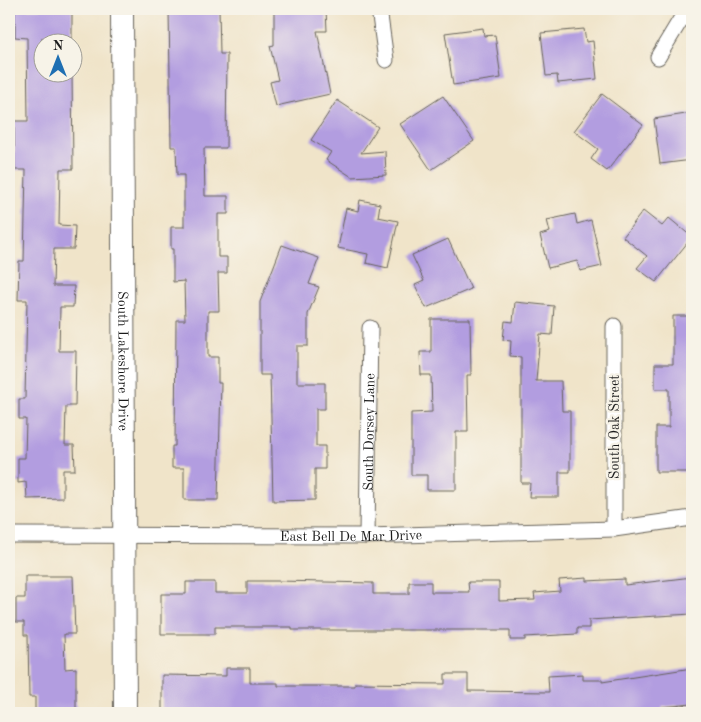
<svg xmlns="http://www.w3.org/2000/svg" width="701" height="722" font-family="'Old Standard TT',serif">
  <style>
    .building { fill: #b29de0 }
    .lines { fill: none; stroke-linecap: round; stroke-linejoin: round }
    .street-casing { stroke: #666259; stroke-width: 17 }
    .secondary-casing { stroke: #666259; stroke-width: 24 }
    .street { stroke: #fff; stroke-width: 15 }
    .secondary { stroke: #fff; stroke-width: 22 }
    .labels { text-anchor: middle; stroke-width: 4.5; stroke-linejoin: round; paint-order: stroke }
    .street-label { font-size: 14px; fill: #1c1c1c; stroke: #f7f3e8 }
  </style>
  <rect width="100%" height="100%" fill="#f7f3e8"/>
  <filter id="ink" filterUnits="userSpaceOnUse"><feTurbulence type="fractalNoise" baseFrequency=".02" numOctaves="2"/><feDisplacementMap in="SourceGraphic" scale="10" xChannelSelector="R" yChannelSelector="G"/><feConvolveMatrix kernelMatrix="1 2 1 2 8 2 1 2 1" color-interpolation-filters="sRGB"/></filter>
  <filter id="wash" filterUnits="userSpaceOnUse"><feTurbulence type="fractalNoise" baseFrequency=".0096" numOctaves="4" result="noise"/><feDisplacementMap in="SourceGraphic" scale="20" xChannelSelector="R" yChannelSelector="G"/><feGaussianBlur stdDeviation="1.12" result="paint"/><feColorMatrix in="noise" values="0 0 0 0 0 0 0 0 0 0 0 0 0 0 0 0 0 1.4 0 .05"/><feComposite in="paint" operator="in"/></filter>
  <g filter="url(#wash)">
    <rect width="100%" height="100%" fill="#f0e4c9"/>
    <g id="blocks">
      <path class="building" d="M 15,9 L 72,9 L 72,38 L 42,38 L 42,72 L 72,72 L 73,169 L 60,169 L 59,225 L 75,226 L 74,249 L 54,249 L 53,286 L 74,286 L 73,307 L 60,307 L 59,351 L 76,351 L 75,406 L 66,406 L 65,445 L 74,445 L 75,470 L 63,470 L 63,498 L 27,499 L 26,482 L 18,483 L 18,458 L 25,458 L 26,419 L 19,419 L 19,399 L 25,399 L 27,300 L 18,300 L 19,261 L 24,261 L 26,170 L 15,170 L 14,121 L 28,121 L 27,38 L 15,37 Z
        M 169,9 L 219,9 L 220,54 L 227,54 L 226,148 L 204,148 L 205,196 L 228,196 L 228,214 L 218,214 L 218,257 L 227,257 L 227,273 L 218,273 L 219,311 L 208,311 L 208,357 L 218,357 L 218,383 L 221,383 L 218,500 L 184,500 L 184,468 L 172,468 L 172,446 L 175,446 L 176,320 L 185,320 L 184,281 L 173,282 L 173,249 L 171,249 L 171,227 L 184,227 L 184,175 L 177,175 L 176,147 L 171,147 Z
        M 283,9 L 326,9 L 327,31 L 317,31 L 330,94 L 276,106 L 270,82 L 278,80 L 270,46 L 274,45 L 274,11 L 283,11 Z
        M 483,28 L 484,36 L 495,35 L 501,78 L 453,85 L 445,33 Z
        M 584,29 L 586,42 L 593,41 L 597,79 L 558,83 L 557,75 L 546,76 L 541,33 Z
        M 602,94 L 643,125 L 607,171 L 591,159 L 598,149 L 574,131 Z
        M 443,96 L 474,141 L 431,170 L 400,124 Z
        M 337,100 L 378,127 L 361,153 L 385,151 L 386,175 L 352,177 L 326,160 L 331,152 L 311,140 Z
        M 692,113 L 692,160 L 660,164 L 654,119 Z
        M 360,200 L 380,204 L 378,217 L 398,221 L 388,268 L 366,263 L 368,254 L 338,248 L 346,208 L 358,211 Z
        M 643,211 L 662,226 L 669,218 L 692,237 L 656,282 L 637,268 L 647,256 L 623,237 Z
        M 575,214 L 577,224 L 591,220 L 602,266 L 580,271 L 577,261 L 548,268 L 540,235 L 550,232 L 547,220 Z
        M 448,239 L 471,289 L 426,308 L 415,285 L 424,281 L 412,255 Z
        M 282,245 L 319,258 L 309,284 L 319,287 L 308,314 L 308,346 L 297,346 L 297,383 L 325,383 L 325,409 L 316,409 L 316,446 L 325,446 L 325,469 L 315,469 L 315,500 L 273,501 L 270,375 L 260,375 L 260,302 Z
        M 515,302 L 554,306 L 552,335 L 540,334 L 536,381 L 561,381 L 562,411 L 570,411 L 570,472 L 559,472 L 559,497 L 529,497 L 530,483 L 521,483 L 521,357 L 510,356 L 511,341 L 503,340 L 505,321 L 513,322 Z
        M 673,316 L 692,316 L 692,472 L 656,472 L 656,427 L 669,427 L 669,389 L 655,389 L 655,364 L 673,364 Z
        M 431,319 L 470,319 L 471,375 L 467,375 L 468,432 L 456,432 L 456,490 L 427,490 L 427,475 L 411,475 L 411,413 L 432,412 L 431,375 L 421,375 L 420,352 L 431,352 Z
        M 25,576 L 73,576 L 75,634 L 64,634 L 65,669 L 76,668 L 76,713 L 35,713 L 35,697 L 29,697 L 28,635 L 24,635 L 24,622 L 16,622 L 16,598 L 25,598 Z
        M 692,577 L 692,614 L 589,620 L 589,628 L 577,628 L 577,634 L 525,637 L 525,640 L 510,640 L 510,630 L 292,630 L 292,627 L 215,627 L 215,634 L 161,634 L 161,594 L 186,594 L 186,582 L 215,582 L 215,593 L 247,593 L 247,581 L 277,581 L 373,583 L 373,594 L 409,594 L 409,582 L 431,582 L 431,592 L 469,592 L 468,582 L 499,582 L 499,601 L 535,600 L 534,593 L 560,591 L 559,580 L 587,578 L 587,581 L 625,579 L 625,585 Z
        M 226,668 L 250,668 L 250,683 L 278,683 L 278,686 L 355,686 L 355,683 L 445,684 L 445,674 L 468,674 L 468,691 L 549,692 L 548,676 L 583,674 L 583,680 L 602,680 L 602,682 L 692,668 L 692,704 L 662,707 L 663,713 L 162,713 L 162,675 L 226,676 Z"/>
    </g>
  </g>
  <g filter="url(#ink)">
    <use href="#blocks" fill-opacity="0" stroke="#666259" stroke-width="1"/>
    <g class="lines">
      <defs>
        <g id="street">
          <path d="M 379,9 L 386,60"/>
          <path d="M 658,57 L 687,9"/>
          <path d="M 614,326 L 614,529"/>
          <path id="s1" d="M 9,535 L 367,536 L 614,529 L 692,518"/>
          <path id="s2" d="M 367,536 L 370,328"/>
        </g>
        <g id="secondary">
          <path id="s3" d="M 122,9 L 125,713"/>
        </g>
      </defs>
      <use href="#street" class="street-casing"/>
      <use href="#secondary" class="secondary-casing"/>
      <use href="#street" class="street"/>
      <use href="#secondary" class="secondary"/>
    </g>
  </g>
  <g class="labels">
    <g class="street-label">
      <text dy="5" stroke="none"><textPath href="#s3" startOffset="352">South Lakeshore Drive</textPath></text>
      <text transform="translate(614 427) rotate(-90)" y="5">South Oak Street</text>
      <text dy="5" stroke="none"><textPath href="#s2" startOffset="104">South Dorsey Lane</textPath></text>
      <text dy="5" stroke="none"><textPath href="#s1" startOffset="342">East Bell De Mar Drive</textPath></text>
    </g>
  </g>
  <rect width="701" height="722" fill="none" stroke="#f7f3e8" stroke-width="30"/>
  <g transform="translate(58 58)"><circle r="24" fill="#f7f3e8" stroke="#9f9d96"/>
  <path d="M0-4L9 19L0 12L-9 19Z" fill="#1f6fb2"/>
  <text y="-8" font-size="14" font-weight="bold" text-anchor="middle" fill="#1c1c1c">N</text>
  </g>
</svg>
